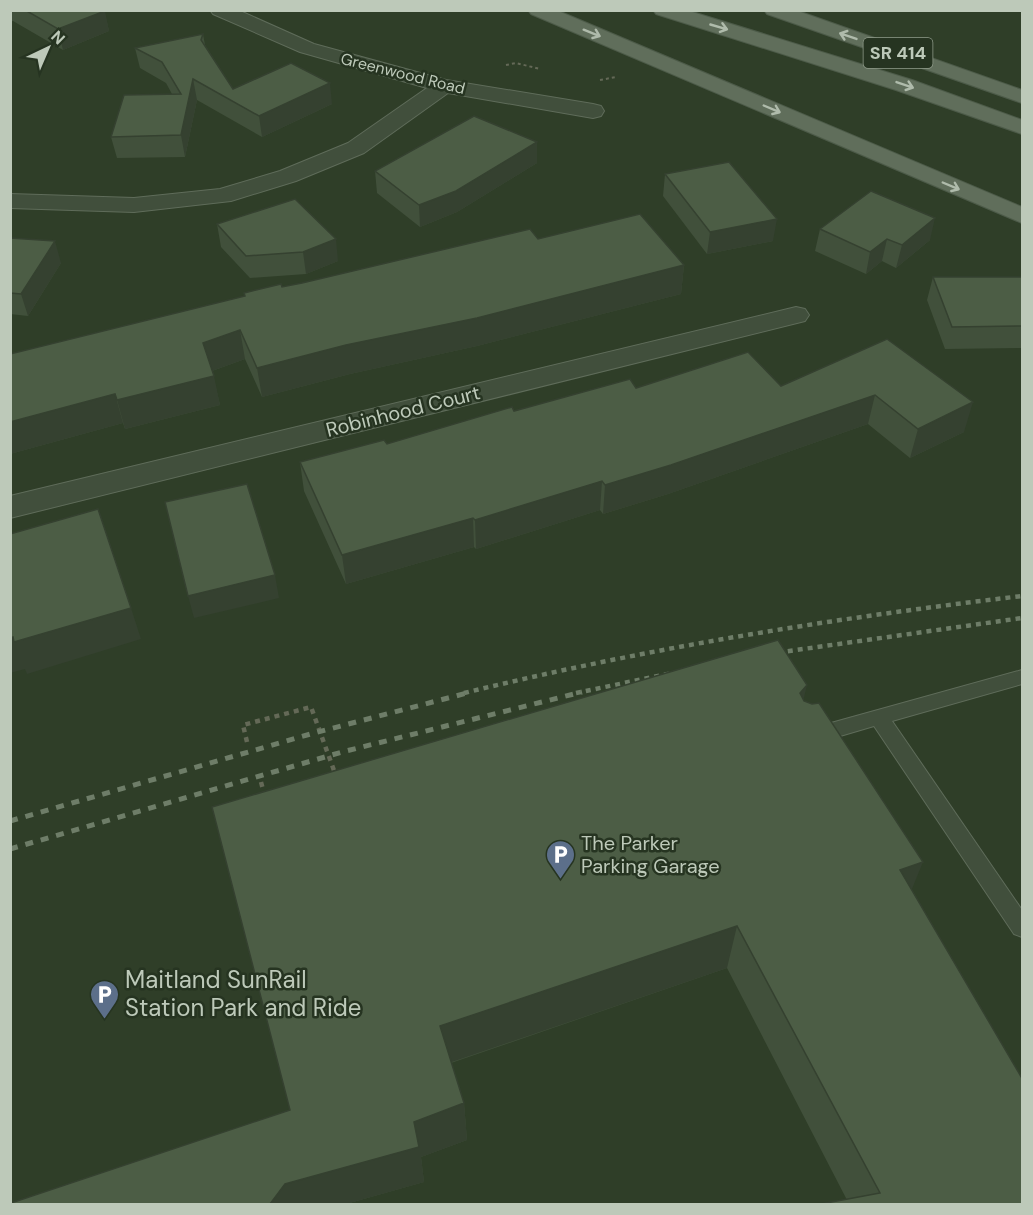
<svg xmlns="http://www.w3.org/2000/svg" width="1033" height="1215" font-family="'DM Sans',sans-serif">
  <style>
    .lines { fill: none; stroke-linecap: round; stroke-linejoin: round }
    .service-casing { stroke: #5f6c5a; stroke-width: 2 }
    .minor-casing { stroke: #5f6c5a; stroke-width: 2 }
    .primary-casing { stroke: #4d5b49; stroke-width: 2 }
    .path-far1 { stroke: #646957; stroke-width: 2; stroke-dasharray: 3 3; stroke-linecap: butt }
    .path { stroke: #646957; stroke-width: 4.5; stroke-dasharray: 5 5; stroke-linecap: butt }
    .service { fill: #414f3c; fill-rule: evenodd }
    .minor { fill: #414f3c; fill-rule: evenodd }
    .primary { fill: #606e5b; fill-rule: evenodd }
    .rail-far1 { stroke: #6e7d68; stroke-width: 4.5; stroke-dasharray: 5 5; stroke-linecap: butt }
    .rail { stroke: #6e7d68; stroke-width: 5; stroke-dasharray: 8 8; stroke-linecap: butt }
    .wall { fill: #41503b }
    .shaded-wall { fill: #354130 }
    .building { fill: #4c5d45; stroke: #354130; stroke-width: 1.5 }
    .oneway { stroke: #afbbab }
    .labels { text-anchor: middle; stroke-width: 5; stroke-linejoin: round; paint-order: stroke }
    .far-street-label { font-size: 16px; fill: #bdc9b9; stroke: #263421 }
    .shield { fill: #263421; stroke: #909c8b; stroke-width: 1.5 }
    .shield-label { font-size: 18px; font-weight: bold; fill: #bdc9b9 }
    .street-label { font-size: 20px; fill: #bdc9b9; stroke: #263421 }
    .poi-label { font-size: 20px; fill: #bdc9b9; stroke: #263421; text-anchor: start }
    .near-poi-label { font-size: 24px; fill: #bdc9b9; stroke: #263421; text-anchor: start }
  </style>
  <rect width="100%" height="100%" fill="#2f3e28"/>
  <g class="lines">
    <defs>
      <path id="service" d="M 1022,670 L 1022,684 L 892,721 L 1022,910 L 1022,937 L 1014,934 L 874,726 L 813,744 L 806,742 L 803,736 L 806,730 L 813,728 Z"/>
      <path id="minor" d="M 210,10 L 238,10 L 314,44 L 446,80 L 593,104 L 601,106 L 604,111 L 601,116 L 593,118 L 448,93 L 364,153 L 296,181 L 231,201 L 134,212 L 10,208 L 10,194 L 134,198 L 220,189 L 280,171 L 348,143 L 427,88 L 300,52 L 213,14 Z
        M 796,307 L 805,309 L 809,315 L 805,321 L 10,518 L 10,496 Z"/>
      <path id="primary" d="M 528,10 L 556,10 L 1022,207 L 1022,223 L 531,14 Z
        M 653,10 L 686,10 L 912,80 L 1022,120 L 1022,134 L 896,90 L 656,14 Z
        M 764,10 L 795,10 L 1022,90 L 1022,103 L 767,14 Z"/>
    </defs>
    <use href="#service" class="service-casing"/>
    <use href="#minor" class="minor-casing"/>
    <use href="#primary" class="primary-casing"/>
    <path class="path-far1" d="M 506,65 L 516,63 L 540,69
      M 600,80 L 616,77"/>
    <path class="path" d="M 247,742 L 243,725 L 311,707 L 336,776
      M 261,782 L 265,797"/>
    <use href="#service" class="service"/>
    <use href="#minor" class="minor"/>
    <use href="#primary" class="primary"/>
    <path class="rail-far1" d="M 768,654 L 1022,618
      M 464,693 C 648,648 834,618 1022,596
      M 576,693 L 677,672"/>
    <path class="rail" d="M 10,821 L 314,733 L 471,692
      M 10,849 L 342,752 L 582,692"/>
  </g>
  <path class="wall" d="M 10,10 L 104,10 L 109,31 L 63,50 L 13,21 L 10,22 Z
    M 203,34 L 205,45 L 233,89 L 332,104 L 262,137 L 197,100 L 185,157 L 117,158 L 111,137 L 172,94 L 166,83 L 140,68 L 135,48 Z
    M 537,142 L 537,163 L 457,212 L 420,227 L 377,193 L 375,171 Z
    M 665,174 L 773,241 L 707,254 L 663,196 Z
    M 217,224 L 338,261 L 306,274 L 250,278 L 221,247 Z
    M 820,229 L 930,240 L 896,268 L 882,261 L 866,274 L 815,251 Z
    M 10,238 L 61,263 L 28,316 L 10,314 Z
    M 538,239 L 684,265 L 681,294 L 477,346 L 350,374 L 262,397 L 245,359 L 212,371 L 220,405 L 125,429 L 123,423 L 10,454 L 10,354 L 282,287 Z
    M 933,277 L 1023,277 L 1023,348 L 945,349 L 927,300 Z
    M 887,339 L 964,432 L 910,458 L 868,424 L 668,494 L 603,514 L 600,510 L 476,549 L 474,547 L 346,584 L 304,491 L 300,462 L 387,444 L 514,411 L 636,388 L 781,386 Z
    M 803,700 L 912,890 L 1023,1204 L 847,1200 L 727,968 L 451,1063 L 464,1103 L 467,1140 L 421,1157 L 424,1182 L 346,1204 L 11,1204 L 290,1110 Z"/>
  <path class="shaded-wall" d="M 105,11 L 109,31 L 63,50 L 58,29 Z
    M 193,79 L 197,100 L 185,157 L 181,135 Z
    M 330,83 L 332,104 L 262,137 L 259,116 Z
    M 537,142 L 537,163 L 457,212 L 420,227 L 419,205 Z
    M 935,218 L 930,240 L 896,268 L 902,245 Z
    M 777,219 L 773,241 L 707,254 L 710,232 Z
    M 336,239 L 338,261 L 306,274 L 303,252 Z
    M 887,239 L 882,261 L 866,274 L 870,252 Z
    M 55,241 L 61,263 L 28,316 L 21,294 Z
    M 684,265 L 681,294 L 477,346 L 350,374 L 262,397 L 257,368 L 346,345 Z
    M 240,330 L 245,359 L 209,372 L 203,343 Z
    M 214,376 L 220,405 L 125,429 L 117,400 Z
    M 115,394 L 123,423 L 10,454 L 10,422 Z
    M 875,395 L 868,424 L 668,494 L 603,514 L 605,485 Z
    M 973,402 L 964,432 L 910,458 L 918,429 Z
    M 602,481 L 600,510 L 476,549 L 475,520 Z
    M 473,518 L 474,547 L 346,584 L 342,555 Z
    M 275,575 L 279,598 L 194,618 L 188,596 Z
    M 131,608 L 141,639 L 27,674 L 25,669 L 10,673 L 10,638 Z
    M 807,685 L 796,731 L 800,693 Z
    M 923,862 L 905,906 L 900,870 Z
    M 737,926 L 727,968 L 443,1065 L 440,1026 Z
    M 464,1103 L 467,1140 L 421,1157 L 424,1182 L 346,1204 L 270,1204 L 285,1184 L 414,1122 Z"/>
  <path class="building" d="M 25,10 L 104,10 L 105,11 L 58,29 Z
    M 203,34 L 201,40 L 233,89 L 291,63 L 330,83 L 259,116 L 193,79 L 181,135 L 111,137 L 124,95 L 181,94 L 162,62 L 135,48 Z
    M 474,116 L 537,142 L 456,191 L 419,205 L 375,171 Z
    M 729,162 L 777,219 L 710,232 L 665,174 Z
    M 871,191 L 935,218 L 902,245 L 887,239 L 870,252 L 820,229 Z
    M 295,199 L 336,239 L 303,252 L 246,256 L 217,224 Z
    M 640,214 L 684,265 L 477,318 L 346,345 L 257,368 L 240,330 L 203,343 L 214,376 L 117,400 L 115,394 L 10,422 L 10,354 L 245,296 L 244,293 L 281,284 L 282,287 L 302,283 L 530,229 L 538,239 Z
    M 10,238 L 55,241 L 21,294 L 10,293 Z
    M 933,277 L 1023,277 L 1023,326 L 952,327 Z
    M 887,339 L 973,402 L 918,429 L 875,395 L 671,465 L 605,485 L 602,481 L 475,520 L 473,518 L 342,555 L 300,462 L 384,440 L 387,444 L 512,407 L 514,411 L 630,379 L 636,388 L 748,352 L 781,386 Z
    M 247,484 L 275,575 L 188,596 L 165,502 Z
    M 98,509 L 131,608 L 14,642 L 13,637 L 10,638 L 10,534 Z
    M 778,640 L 807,685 L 800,693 L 804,701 L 812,704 L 819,703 L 923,862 L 900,870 L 1023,1080 L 1023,1204 L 821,1204 L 880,1193 L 737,926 L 440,1026 L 464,1103 L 414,1122 L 419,1147 L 285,1184 L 270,1204 L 11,1204 L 11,1203 L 290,1110 L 212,807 Z"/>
  <defs><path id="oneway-shaft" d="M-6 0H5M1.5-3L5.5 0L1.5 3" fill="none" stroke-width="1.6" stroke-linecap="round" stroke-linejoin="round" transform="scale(1.5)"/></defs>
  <g class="oneway">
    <use href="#oneway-shaft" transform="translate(719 27) rotate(16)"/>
    <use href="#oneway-shaft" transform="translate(592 33) rotate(22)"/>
    <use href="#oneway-shaft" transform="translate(848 36) rotate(-161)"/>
    <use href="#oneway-shaft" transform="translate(905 85) rotate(19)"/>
    <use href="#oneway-shaft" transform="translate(772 109) rotate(23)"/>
    <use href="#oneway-shaft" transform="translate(951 186) rotate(23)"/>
  </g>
  <defs>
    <symbol id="parking-pin" viewBox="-11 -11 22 30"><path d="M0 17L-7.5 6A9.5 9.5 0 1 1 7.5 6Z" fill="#5c6f8a" stroke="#263421"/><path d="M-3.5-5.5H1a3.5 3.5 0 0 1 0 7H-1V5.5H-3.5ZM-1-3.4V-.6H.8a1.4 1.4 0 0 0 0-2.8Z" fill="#fff"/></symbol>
  </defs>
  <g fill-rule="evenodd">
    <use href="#parking-pin" x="544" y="838" width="33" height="45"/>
    <use href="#parking-pin" x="88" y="978" width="33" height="45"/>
  </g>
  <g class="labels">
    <g class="far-street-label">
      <text transform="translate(403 73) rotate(14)" y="6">Greenwood Road</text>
    </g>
    <rect class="shield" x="863.5" y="38" width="69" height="30" rx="4.5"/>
    <g class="shield-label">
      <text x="898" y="59">SR 414</text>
    </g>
    <g class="street-label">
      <text transform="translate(403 411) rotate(-14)" y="7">Robinhood Court</text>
    </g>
    <g class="poi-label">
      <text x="581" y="850">The Parker<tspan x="581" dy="23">Parking Garage</tspan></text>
    </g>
    <g class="near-poi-label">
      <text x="125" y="988">Maitland SunRail<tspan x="125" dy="28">Station Park and Ride</tspan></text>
    </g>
  </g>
  <rect width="1033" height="1215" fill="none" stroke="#bdc9b9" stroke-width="24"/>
  <g transform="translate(48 48) rotate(44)" stroke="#263421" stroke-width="4.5" paint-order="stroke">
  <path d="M0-4.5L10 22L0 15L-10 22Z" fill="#bdc9b9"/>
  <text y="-9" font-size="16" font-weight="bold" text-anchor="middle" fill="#bdc9b9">N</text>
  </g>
</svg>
